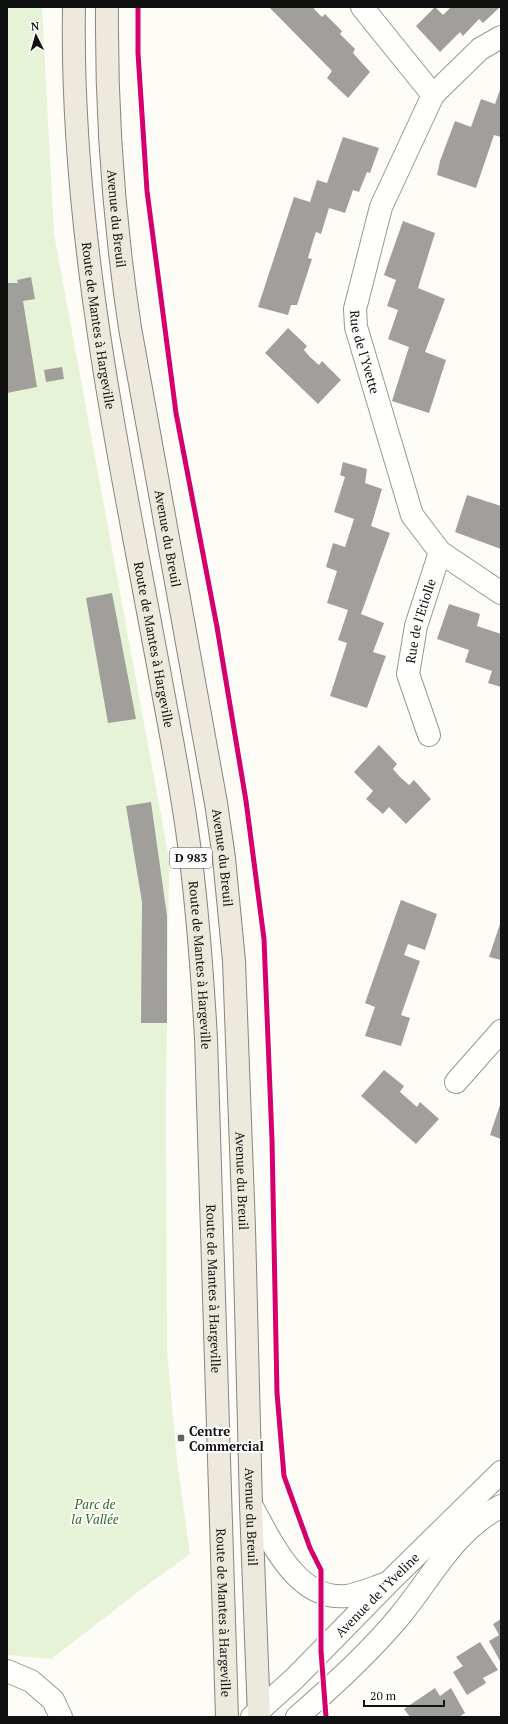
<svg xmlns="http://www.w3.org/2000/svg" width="508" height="1724" font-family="'PT Serif',serif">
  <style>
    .green { fill: #e7f3d7 }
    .building { fill: #a19f9c }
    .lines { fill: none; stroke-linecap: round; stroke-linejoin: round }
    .minor-casing { stroke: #979795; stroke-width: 24 }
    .major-casing { stroke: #858482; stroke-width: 24 }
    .minor { stroke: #fffffe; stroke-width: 22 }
    .major { stroke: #ede9dc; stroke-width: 22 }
    .cycleway-casing { stroke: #fff; stroke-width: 8 }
    .cycleway { stroke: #d6006c; stroke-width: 5 }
    .poi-dot { fill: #646362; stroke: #fff; stroke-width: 1.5 }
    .labels { text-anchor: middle; stroke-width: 4; stroke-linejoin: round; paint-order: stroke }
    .shield { fill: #fff; stroke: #585858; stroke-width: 1 }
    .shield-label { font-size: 12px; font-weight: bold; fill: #111 }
    .street-label { font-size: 13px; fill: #111; stroke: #fff }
    .poi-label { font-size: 13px; font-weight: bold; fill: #111; stroke: #fff; text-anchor: start }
    .park-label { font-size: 13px; font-style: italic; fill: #2f6b1f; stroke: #fff }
  </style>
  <rect width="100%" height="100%" fill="#fdfcf7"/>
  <path class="green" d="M 7,7 L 42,7 L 54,234 L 169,859 L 166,1102 L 167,1351 L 177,1460 L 190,1554 L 147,1585 L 51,1659 L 7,1655 Z"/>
  <path class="building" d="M 269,7 L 315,7 L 314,9 L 322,17 L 325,14 L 342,31 L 340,34 L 355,49 L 353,53 L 370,72 L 348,98 L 327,78 L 332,71 Z
    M 435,7 L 443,15 L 451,7 L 500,7 L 483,23 L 479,19 L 463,36 L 460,32 L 440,52 L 416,26 Z
    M 501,87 L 501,137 L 494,135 L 476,188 L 437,175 L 440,161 L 455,121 L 471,127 L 481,99 L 495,104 Z
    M 343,137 L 379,148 L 370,173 L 367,172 L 359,192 L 353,190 L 345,213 L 329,208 L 321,234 L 316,232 L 313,241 L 308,258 L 312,259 L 297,305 L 291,305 L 288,315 L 258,307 L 294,197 L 310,202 L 317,180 L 327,183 Z
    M 403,221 L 435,233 L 418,288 L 445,299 L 425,352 L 446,360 L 429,413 L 392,401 L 409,347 L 388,339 L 398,310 L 387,306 L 396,280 L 384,275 Z
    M 31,277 L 35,299 L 23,301 L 37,387 L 7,393 L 7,283 L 18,283 L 17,280 Z
    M 288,328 L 307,346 L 304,350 L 310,357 L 319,365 L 322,361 L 341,380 L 318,404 L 265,353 Z
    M 62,367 L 64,379 L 46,382 L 44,370 Z
    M 343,462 L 367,469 L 365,483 L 382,489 L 371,526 L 390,533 L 361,614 L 384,623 L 373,652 L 386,656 L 367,708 L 330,696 L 347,643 L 338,640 L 348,610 L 327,603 L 337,571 L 326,567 L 333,543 L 345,547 L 354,519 L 334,512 L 345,477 L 340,475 Z
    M 467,495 L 501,506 L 501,549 L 455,532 Z
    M 112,593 L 136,719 L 108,723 L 86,598 Z
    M 449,604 L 480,614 L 477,626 L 501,634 L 500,647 L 501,647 L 501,687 L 488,683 L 492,671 L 465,662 L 469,650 L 437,639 Z
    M 379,745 L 397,764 L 393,769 L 400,777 L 409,785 L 414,780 L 431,799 L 406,824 L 389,807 L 383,814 L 366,799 L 373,791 L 354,772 Z
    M 151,802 L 167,916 L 167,1023 L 141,1023 L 142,902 L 126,806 Z
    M 401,900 L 437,914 L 425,950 L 408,944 L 404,955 L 420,961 L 401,1015 L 410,1018 L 401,1046 L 365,1036 L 375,1007 L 365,1003 Z
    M 501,921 L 501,960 L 489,957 Z
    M 384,1070 L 404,1086 L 400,1092 L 417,1107 L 420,1102 L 439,1119 L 416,1144 L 361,1096 Z
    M 501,1102 L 501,1139 L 490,1135 Z
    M 501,1619 L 501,1663 L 489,1641 L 499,1635 L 493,1624 Z
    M 480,1642 L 498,1670 L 483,1678 L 486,1683 L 467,1695 L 453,1672 L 463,1666 L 456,1657 Z
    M 435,1688 L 440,1696 L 451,1688 L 465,1713 L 459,1717 L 410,1717 L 404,1709 Z"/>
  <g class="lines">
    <defs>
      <g id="minor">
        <path d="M 362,7 L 433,95"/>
        <path id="s1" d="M 501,37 L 480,49 L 433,95 L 381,207 L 355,309 L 356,327 L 412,515 L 440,552 L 501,593"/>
        <path id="s2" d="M 429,735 L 408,674 L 416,626 L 440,552"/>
        <path d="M 456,1082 L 501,1031"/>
        <path d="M 251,1505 C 271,1540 296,1601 347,1596 C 359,1594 373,1588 385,1584"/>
        <path d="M 7,1671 L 31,1681 L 53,1700 L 61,1717"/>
        <path id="s3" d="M 252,1717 L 295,1678 L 388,1583 L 501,1472"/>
        <path d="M 297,1717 C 333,1686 369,1653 399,1617 C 433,1576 452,1533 501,1506"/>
      </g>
      <g id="major">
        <path id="s4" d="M 74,7 C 70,234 120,458 161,681 C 170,730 180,780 187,830 C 197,899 202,969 206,1038 L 227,1717"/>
        <path id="s5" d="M 107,7 C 106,115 114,222 130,328 L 216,803 L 224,858 L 234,961 L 244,1228 L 251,1505 L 259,1717"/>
      </g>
    </defs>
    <use href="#minor" class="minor-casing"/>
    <use href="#major" class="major-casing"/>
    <use href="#minor" class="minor"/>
    <use href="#major" class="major"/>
    <defs>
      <path id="cycleway" d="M 138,7 L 138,53 L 147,191 L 176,413 L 217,627 L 246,801 L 264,939 L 272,1140 L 277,1393 L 284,1476 L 310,1548 L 321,1570 L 321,1651 L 326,1717"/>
    </defs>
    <use href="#cycleway" class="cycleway-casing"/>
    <use href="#cycleway" class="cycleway"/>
  </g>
  <rect class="poi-dot" x="177" y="1434" width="8" height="8" rx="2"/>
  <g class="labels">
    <rect class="shield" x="170" y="848" width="42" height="20" rx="3"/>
    <g class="shield-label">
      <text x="191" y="862">D 983</text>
    </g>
    <g class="street-label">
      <text dy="5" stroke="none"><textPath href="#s5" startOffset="212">Avenue du Breuil</textPath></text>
      <text dy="5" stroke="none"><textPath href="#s4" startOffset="320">Route de Mantes à Hargeville</textPath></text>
      <text dy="5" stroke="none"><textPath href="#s1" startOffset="363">Rue de l'Yvette</textPath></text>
      <text dy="5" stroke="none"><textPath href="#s5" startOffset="536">Avenue du Breuil</textPath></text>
      <text dy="5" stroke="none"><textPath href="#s2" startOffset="119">Rue de l'Etiolle</textPath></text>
      <text dy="5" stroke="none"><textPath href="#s4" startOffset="644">Route de Mantes à Hargeville</textPath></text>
      <text dy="5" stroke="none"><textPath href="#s5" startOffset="860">Avenue du Breuil</textPath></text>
      <text dy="5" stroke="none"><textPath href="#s4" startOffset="968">Route de Mantes à Hargeville</textPath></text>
      <text dy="5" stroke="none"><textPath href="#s5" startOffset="1184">Avenue du Breuil</textPath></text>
      <text dy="5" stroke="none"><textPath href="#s4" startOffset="1292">Route de Mantes à Hargeville</textPath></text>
      <text dy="5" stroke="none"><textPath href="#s5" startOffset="1520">Avenue du Breuil</textPath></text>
      <text dy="5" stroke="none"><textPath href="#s3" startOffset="175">Avenue de l'Yveline</textPath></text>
      <text dy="5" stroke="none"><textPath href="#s4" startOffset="1616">Route de Mantes à Hargeville</textPath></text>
    </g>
    <g class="poi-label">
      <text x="189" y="1436">Centre<tspan x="189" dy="15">Commercial</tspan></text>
    </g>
    <g class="park-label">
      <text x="95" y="1509">Parc de<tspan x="95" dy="15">la Vallée</tspan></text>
    </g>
  </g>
  <rect width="508" height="1724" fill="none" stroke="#111111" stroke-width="16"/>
  <g transform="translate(36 36) rotate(355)" stroke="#ffffff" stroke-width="3" paint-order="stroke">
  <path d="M0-3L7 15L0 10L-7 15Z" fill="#111111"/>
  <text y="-6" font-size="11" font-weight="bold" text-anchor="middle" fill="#111111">N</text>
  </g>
  <path d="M364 1700v6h80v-6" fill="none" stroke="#111111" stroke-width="2"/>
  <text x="370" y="1700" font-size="12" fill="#111111" stroke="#ffffff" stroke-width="3" paint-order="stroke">20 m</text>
</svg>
